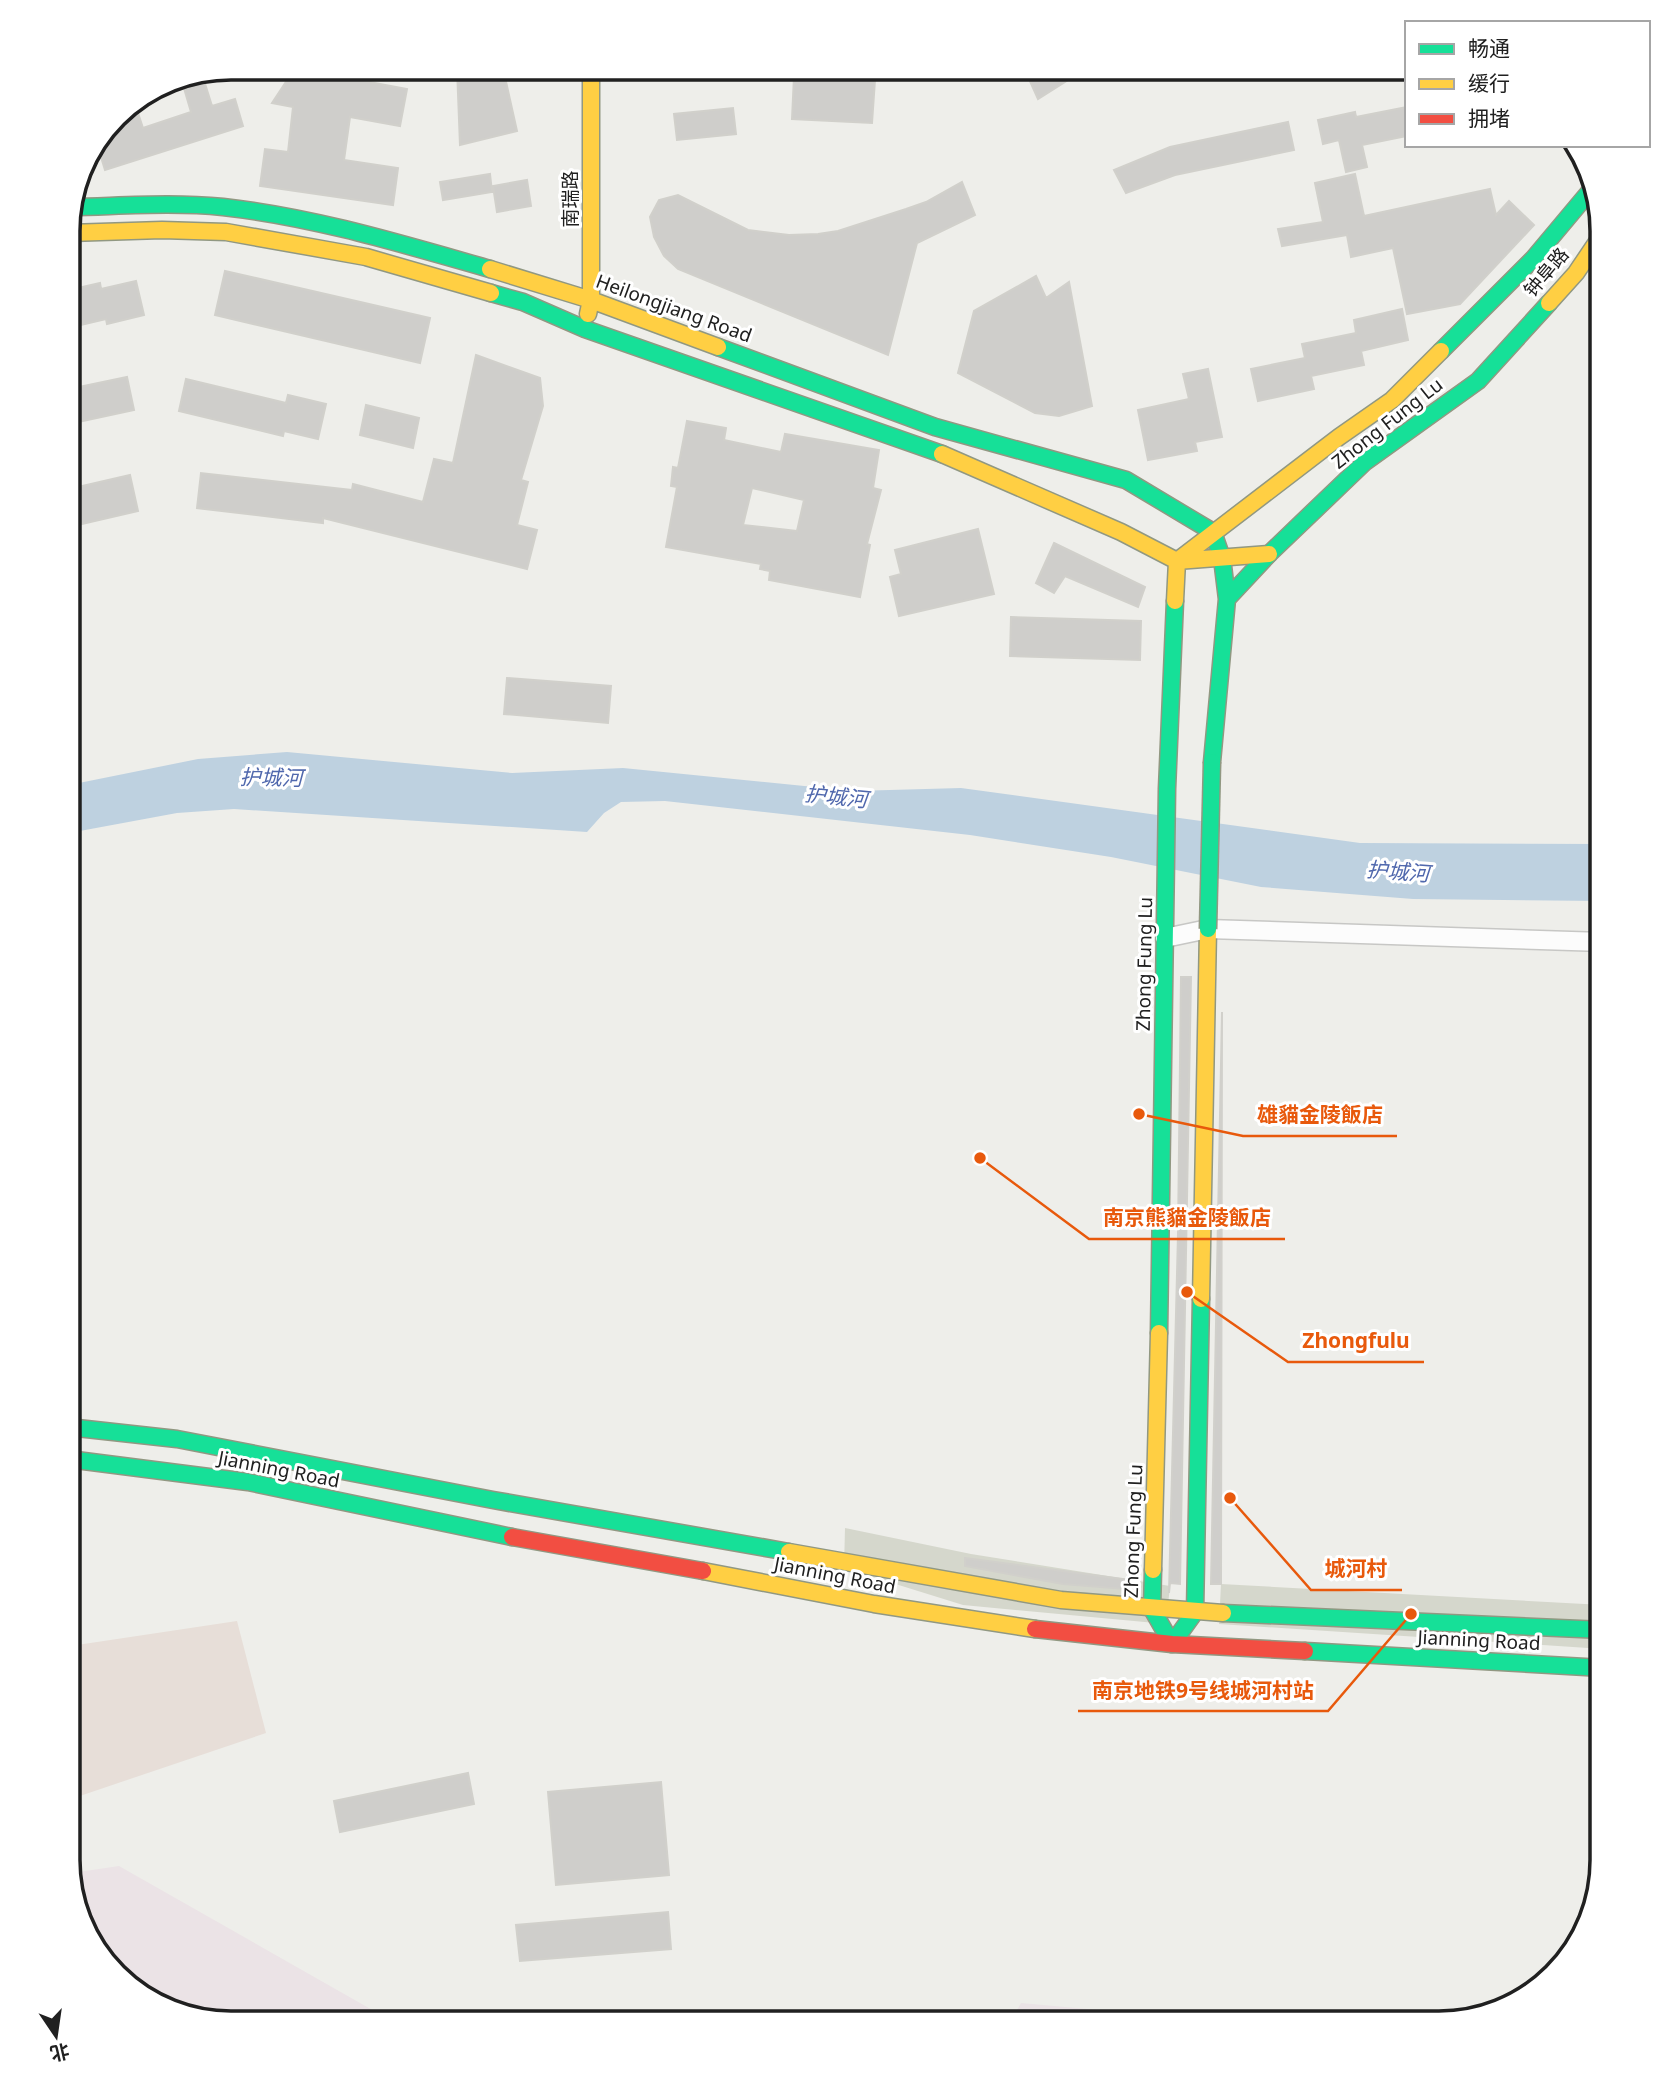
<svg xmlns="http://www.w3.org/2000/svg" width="1671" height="2092" font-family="'Noto Sans','Noto Sans SC',sans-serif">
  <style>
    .commercial { fill: #e7ded8 }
    .industrial { fill: #ebe3e6 }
    .construction { fill: #d5d7cc }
    .water { fill: #bed1e0 }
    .building { fill: #cfcecb; stroke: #d1d0cb; stroke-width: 2; fill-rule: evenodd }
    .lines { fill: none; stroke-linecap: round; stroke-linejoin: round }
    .street-casing { stroke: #c7c7c5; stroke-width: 21 }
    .fast-casing { stroke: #919882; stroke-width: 19 }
    .slow-casing { stroke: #919882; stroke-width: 19 }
    .jam-casing { stroke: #919882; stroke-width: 19 }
    .street { stroke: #fcfcfc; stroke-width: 18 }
    .fast { stroke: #16e098; stroke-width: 16 }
    .slow { stroke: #ffcf43; stroke-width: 16 }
    .jam { stroke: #f24e42; stroke-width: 16 }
    .fast-bridge-casing { stroke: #919882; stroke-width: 19; stroke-linecap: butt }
    .fast-bridge { stroke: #16e098; stroke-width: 16 }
    .labels { text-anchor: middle; stroke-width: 6; stroke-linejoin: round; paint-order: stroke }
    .street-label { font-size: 19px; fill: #202020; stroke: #fff }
    .water-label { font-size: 21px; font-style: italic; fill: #5068ad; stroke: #fff }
    .rim { fill: none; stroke: #202020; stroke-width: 3.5 }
    .leader { fill: none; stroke: #e8590c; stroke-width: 2.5 }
    .callout-dot { fill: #e8590c; stroke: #fff; stroke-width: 2.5 }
    .callout-label { font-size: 21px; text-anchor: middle; font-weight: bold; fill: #e8590c; stroke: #fff; stroke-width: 6; stroke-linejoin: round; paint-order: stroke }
  </style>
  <rect width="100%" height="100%" fill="#eeeeea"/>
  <path class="commercial" d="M 237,1621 L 266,1733 L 68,1800 L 68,1630 L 77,1645 Z"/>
  <path class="industrial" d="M 119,1866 L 397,2024 L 231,2024 L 159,2007 L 96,1952 L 72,1873 Z
    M 1021,2003 L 1253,2024 L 1009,2024 Z"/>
  <path class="construction" d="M 845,1528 L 971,1554 L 1170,1586 L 1166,1624 L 963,1605 L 844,1568 Z
    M 1221,1584 L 1603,1605 L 1603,1649 L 1219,1624 Z"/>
  <path class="water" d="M 287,752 L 512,773 L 623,768 L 854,791 L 961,788 L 1360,843 L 1603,844 L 1603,901 L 1413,899 L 1261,887 L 1111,857 L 970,835 L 665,801 L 621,802 L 604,813 L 587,832 L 234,809 L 177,813 L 69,833 L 69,785 L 198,759 Z"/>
  <path class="building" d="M 295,68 L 407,89 L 400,126 L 350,117 L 344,160 L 398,168 L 393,205 L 260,186 L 265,149 L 288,152 L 293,107 L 272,103 Z
    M 457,68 L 503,68 L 517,131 L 460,145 Z
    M 1024,68 L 1087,68 L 1038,99 Z
    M 202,74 L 212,106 L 235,99 L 243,126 L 105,170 L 97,144 L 118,116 L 137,110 L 143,128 L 191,112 L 181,78 Z
    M 794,76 L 875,80 L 872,123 L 792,119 Z
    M 1407,107 L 1407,136 L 1362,145 L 1367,167 L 1346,172 L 1339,140 L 1323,144 L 1318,120 L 1355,112 L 1356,117 Z
    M 733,108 L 736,134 L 677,140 L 674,114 Z
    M 1288,122 L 1294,150 L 1175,175 L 1126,193 L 1114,170 L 1170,147 Z
    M 490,174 L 492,192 L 443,200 L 440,182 Z
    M 1355,174 L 1364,216 L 1490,189 L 1496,215 L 1509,201 L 1534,225 L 1460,304 L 1407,314 L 1393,248 L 1351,257 L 1347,235 L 1282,246 L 1278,229 L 1323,222 L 1315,183 Z
    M 527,180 L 531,206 L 497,212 L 493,186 Z
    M 962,182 L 975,215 L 917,243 L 888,355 L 678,269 L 664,256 L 654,237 L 650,217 L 659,200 L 678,195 L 748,230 L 789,235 L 818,234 L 838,231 L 906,209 L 926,202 Z
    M 225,271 L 430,318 L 420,363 L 215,315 Z
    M 1036,276 L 1046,298 L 1069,282 L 1092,406 L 1059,416 L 1035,413 L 958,373 L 974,311 Z
    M 136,281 L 144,315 L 107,324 L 106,319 L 72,327 L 69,314 L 69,290 L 100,283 L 101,289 Z
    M 1402,309 L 1408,340 L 1361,351 L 1364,365 L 1311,376 L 1314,389 L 1258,401 L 1251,369 L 1305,358 L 1302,344 L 1356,333 L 1354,320 Z
    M 476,355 L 540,378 L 543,406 L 521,480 L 528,482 L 517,525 L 537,530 L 527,569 L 323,518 L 323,523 L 197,508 L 201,473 L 352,490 L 353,484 L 423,502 L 434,459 L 453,463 Z
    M 1208,369 L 1222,437 L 1195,442 L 1197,451 L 1148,460 L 1138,410 L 1189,399 L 1183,374 Z
    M 127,377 L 134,410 L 69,424 L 69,389 Z
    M 186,379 L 286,403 L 288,395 L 326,404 L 318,439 L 284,431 L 283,436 L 179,411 Z
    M 366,405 L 419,418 L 413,448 L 360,435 Z
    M 687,421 L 726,428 L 724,440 L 781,452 L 785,434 L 879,450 L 873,488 L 881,490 L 867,544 L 870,545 L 860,597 L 769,580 L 770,571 L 760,569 L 761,564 L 666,547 L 677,487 L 671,486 L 673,467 L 678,468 ZM 752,488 L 804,500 L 797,531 L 743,525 Z
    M 130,475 L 138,511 L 69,527 L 69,489 Z
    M 978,529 L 994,594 L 899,616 L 890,577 L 901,574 L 895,550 Z
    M 1054,543 L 1145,587 L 1138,607 L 1065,576 L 1054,593 L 1036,583 Z
    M 1011,617 L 1141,621 L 1140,660 L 1010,656 Z
    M 507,678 L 611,686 L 608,723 L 504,714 Z
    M 1181,977 L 1191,977 L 1180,1584 L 1170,1583 L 1169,1593 L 1178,1234 Z
    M 1222,1012 L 1221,1584 L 1211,1584 Z
    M 965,1558 L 1137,1581 L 1137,1590 L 1063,1584 L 965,1566 Z
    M 468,1773 L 474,1804 L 340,1832 L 334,1801 Z
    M 661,1782 L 669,1875 L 556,1885 L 548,1792 Z
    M 668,1912 L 671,1949 L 520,1961 L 516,1925 Z"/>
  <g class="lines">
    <defs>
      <path id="street" d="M 1165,938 L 1208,929 L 1603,942"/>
      <path id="fast" d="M 72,207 C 122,206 173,202 223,207 C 314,217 402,244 490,269
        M 491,293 L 523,302 L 585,329 L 942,454
        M 718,347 L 935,427 L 1126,480 L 1213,532 L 1222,558 L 1227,599
        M 1441,351 L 1533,259 L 1590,191
        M 1212,762 L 1227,599 L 1269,554 L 1365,462 L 1478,381 L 1549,303
        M 1159,1333 L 1167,789 L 1175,601
        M 68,1427 L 177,1439 L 493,1500 L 789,1552
        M 68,1459 L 248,1482 L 512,1537
        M 1153,1570 L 1152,1609 L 1172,1644 L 1195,1612 L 1201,1299
        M 1223,1613 L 1603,1630
        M 1305,1651 L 1603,1668"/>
      <path id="slow" d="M 69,233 L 162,230 L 226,232 L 366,257 L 491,293
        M 490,269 L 591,300 L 718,347
        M 1549,303 L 1576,273 L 1603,233
        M 588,314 L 591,300 L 591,68
        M 942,454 L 1121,532 L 1177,561 L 1269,554
        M 1175,601 L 1177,561 L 1339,437 L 1392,400 L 1441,351
        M 1201,1299 L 1208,929
        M 789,1552 L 1061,1600 L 1223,1613
        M 1153,1570 L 1159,1333
        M 703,1571 L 874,1604 L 1035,1629"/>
      <path id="jam" d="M 512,1537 L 703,1571
        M 1035,1629 L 1172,1644 L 1305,1651"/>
    </defs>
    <use href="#street" class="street-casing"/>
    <use href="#fast" class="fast-casing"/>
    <use href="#slow" class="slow-casing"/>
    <use href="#jam" class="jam-casing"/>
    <use href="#street" class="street"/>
    <use href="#fast" class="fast"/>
    <use href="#slow" class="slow"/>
    <use href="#jam" class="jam"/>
    <defs>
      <path id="fast-bridge" d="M 1208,929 L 1212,762"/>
    </defs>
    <use href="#fast-bridge" class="fast-bridge-casing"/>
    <use href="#fast-bridge" class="fast-bridge"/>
  </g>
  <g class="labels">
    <g class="street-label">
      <text transform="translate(570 199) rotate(-90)" y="7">南瑞路</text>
      <text transform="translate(1546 272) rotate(-50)" y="7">钟阜路</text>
      <text transform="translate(674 308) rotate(20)" y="7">Heilongjiang Road</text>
      <text transform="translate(1387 423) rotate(-38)" y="7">Zhong Fung Lu</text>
      <text transform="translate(1144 964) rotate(-89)" y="7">Zhong Fung Lu</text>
      <text transform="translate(279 1469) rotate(11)" y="7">Jianning Road</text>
      <text transform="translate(1133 1531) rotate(-88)" y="7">Zhong Fung Lu</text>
      <text transform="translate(835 1575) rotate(11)" y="7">Jianning Road</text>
      <text transform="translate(1479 1640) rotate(3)" y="7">Jianning Road</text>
    </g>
    <g class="water-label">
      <text transform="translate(271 778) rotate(1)" y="7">护城河</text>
      <text transform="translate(836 797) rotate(6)" y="7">护城河</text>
      <text transform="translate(1398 872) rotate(4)" y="7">护城河</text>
    </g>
  </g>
  <path d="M0 0H1671V2092H0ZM231 80H1439A151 151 0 0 1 1590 231V1860A151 151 0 0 1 1439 2011H231A151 151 0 0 1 80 1860V231A151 151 0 0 1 231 80Z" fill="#fff" fill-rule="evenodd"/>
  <path class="rim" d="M231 80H1439A151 151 0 0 1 1590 231V1860A151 151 0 0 1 1439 2011H231A151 151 0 0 1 80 1860V231A151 151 0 0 1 231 80Z"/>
  <path class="leader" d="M1139 1114L1243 1136H1397M980 1158L1089 1239H1285M1187 1292L1288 1362H1424M1230 1498L1311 1590H1402M1411 1614L1328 1711H1078"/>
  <g class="callout-dot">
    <circle cx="1139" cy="1114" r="7"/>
    <circle cx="980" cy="1158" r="7"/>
    <circle cx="1187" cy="1292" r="7"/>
    <circle cx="1230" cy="1498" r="7"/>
    <circle cx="1411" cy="1614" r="7"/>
  </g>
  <g class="callout-label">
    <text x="1320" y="1122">雄貓金陵飯店</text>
    <text x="1187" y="1225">南京熊貓金陵飯店</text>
    <text x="1356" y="1348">Zhongfulu</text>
    <text x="1356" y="1576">城河村</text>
    <text x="1203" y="1698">南京地铁9号线城河村站</text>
  </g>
  <rect x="1405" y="21" width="245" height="126" fill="#ffffff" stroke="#a6a6a6" stroke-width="2"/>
  <rect x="1419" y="44" width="35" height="10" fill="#16e098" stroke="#a6a6a6" stroke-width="2"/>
  <text x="1468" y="56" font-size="21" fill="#202020">畅通</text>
  <rect x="1419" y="79" width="35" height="10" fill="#ffcf43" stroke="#a6a6a6" stroke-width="2"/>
  <text x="1468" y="91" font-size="21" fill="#202020">缓行</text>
  <rect x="1419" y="114" width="35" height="10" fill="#f24e42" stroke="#a6a6a6" stroke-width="2"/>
  <text x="1468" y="126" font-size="21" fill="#202020">拥堵</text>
  <g transform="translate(56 2036) rotate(167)" stroke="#ffffff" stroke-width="5" paint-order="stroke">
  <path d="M0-5L12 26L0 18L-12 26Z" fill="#202020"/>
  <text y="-10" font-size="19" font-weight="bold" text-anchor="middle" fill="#202020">北</text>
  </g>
</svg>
